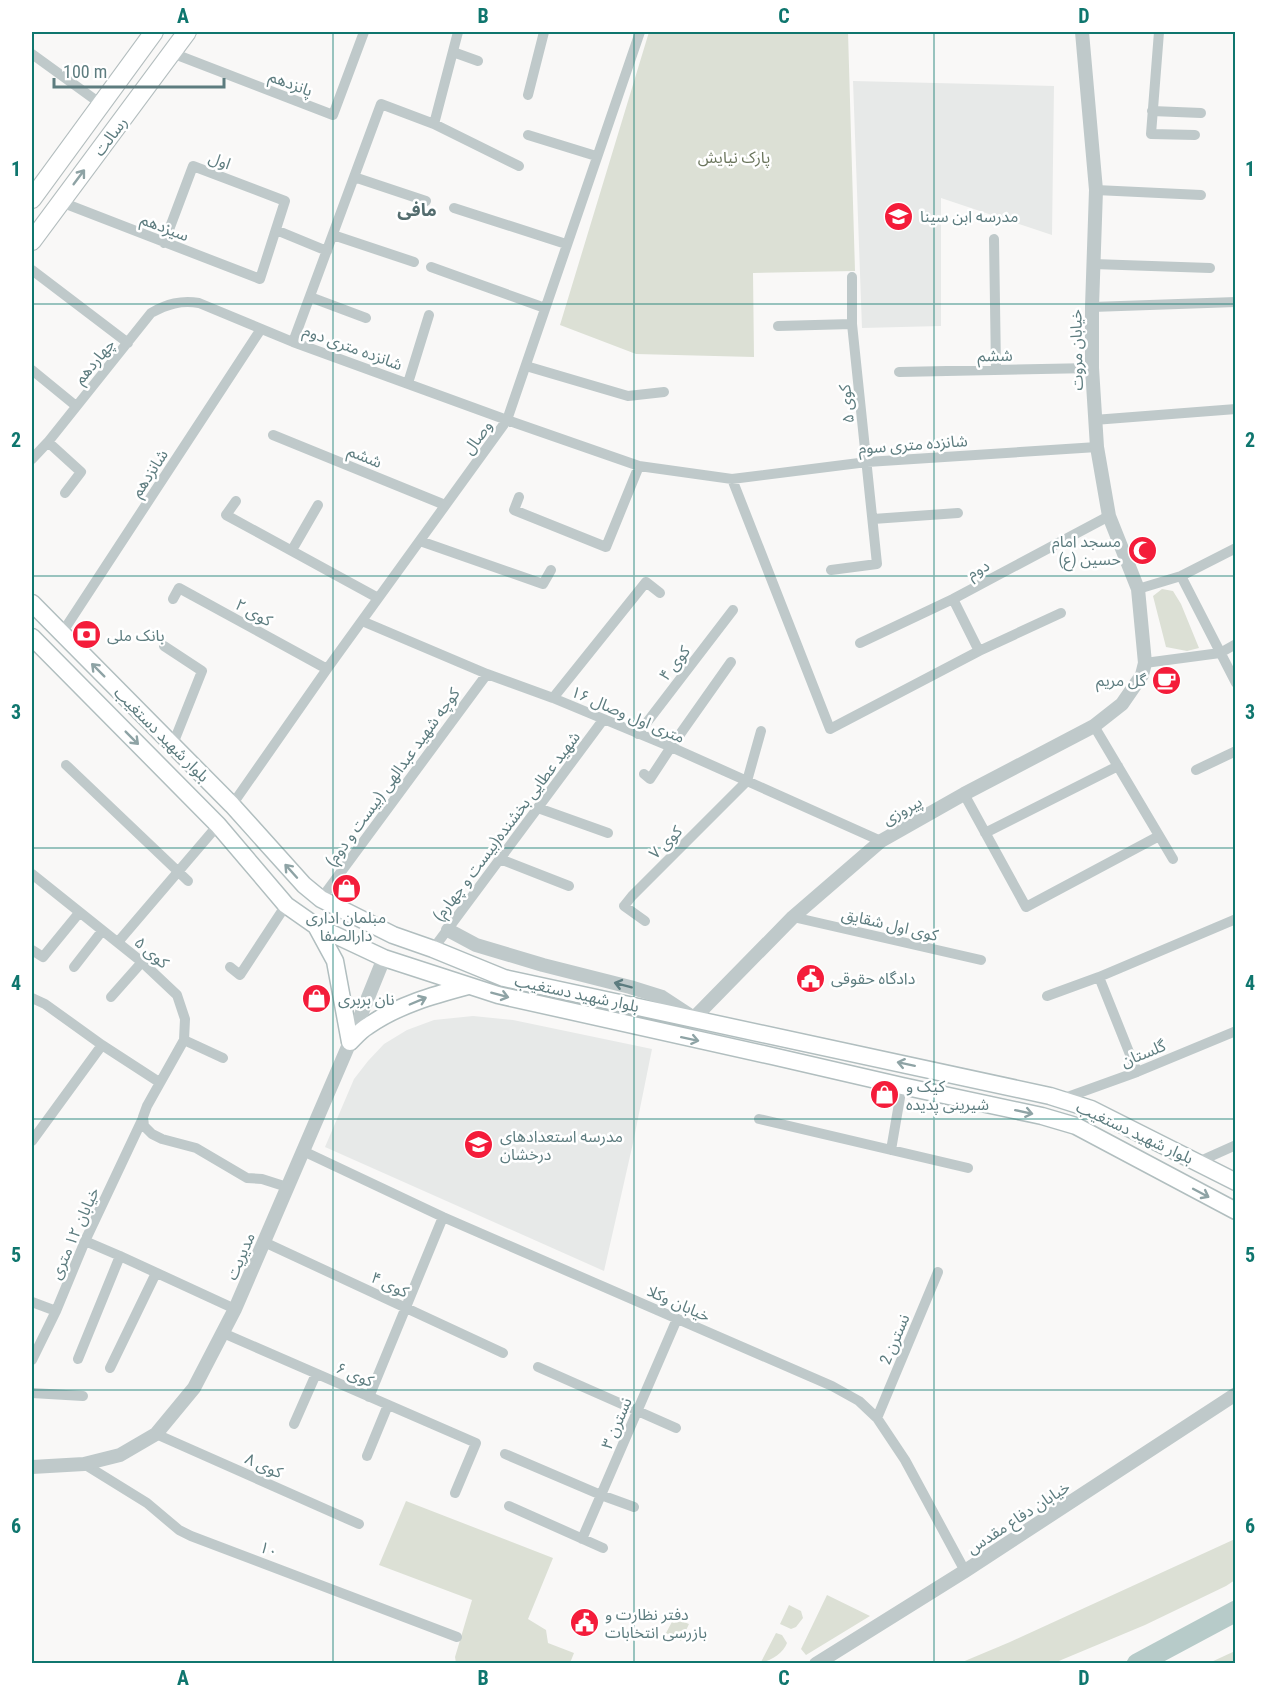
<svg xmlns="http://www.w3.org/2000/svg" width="1267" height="1695" font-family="'Roboto Condensed','Noto Sans Arabic',sans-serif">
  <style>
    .built { fill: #e7e9e8 }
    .green { fill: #dce0d5 }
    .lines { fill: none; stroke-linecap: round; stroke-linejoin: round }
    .river { stroke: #b7cbc9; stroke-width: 21 }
    .secondary-casing { stroke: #b1bebf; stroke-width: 19 }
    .primary-casing { stroke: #b3bdbe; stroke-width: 20 }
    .minor { stroke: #bfc9ca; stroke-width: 10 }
    .tertiary { stroke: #bfc9ca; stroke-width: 14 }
    .secondary { stroke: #fff; stroke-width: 16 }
    .primary { stroke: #fff; stroke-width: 18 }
    .oneway { stroke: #8ea3a5 }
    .oneway2 { stroke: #5d7c7f }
    .grid { fill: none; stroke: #0f766e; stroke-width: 1.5; stroke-opacity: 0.55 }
    .labels { text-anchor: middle; stroke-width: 5; stroke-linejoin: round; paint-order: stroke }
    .street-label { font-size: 16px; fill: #5d7c7f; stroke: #fff }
    .park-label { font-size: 16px; fill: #6b765d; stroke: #fff }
    .poi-label { font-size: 16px; fill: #5d7c7f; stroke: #fff; text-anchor: start }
    .neighbourhood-label { font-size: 18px; font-weight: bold; fill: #546d6f; stroke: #fff }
    .neatline { fill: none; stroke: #0f766e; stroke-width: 2 }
    .grid-label { font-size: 20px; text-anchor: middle; font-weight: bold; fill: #0f766e }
  </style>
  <rect width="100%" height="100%" fill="#f9f8f7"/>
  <path class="built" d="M 853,81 L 1054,86 L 1052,235 L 941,198 L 941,326 L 862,328 Z
    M 473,1016 L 513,1020 L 652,1049 L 633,1143 L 604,1271 L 325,1147 L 354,1079 L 368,1061 L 384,1044 L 407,1030 L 434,1020 Z"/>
  <path class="green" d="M 649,32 L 848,32 L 855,271 L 753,273 L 754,357 L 636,354 L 560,325 Z
    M 1162,589 L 1173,591 L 1181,604 L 1199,648 L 1187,651 L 1166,647 L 1153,596 Z
    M 406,1501 L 553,1558 L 528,1619 L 546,1630 L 548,1643 L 574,1653 L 570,1663 L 456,1663 L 455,1657 L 472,1600 L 379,1565 Z
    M 1235,1539 L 1235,1580 L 1226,1586 L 1145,1625 L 1054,1663 L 960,1663 L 1010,1642 Z
    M 827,1595 L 870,1616 L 806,1655 L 801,1649 Z
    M 789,1605 L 801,1611 L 803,1618 L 796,1627 L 791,1629 L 780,1624 Z
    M 674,1618 L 689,1624 L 681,1641 L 666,1633 Z
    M 776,1633 L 782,1635 L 787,1643 C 783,1654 769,1662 758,1663 L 761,1662 Z
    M 1235,1651 L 1235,1663 L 1209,1663 Z"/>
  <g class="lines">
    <path class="river" d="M 1137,1664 L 1236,1611"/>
    <defs>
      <path id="secondary" d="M 32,603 L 232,805 L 304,885 L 321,899 L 393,935 L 433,949 L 504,978 L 1050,1096 L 1091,1109 L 1236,1182
        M 32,637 L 218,825 L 286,905 L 316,926 L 384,958 L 498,995 L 772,1056 L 902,1086 L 1042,1116 L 1076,1126 L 1236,1211
        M 316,926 L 335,961 L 350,1042
        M 350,1042 C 356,1036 361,1030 368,1026 C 398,1005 434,995 468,986"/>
      <path id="primary" d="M 32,199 L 154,32
        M 32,241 L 187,32"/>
    </defs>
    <use href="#secondary" class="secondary-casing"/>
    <use href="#primary" class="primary-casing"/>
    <path class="minor" d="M 1159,32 L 1151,134 L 1195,135
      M 453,52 L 478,61
      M 172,53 L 333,115 L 364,32
      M 32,54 L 101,104
      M 528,95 L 544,32
      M 1152,111 L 1201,113
      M 434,124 L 458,32
      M 528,135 L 596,156
      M 354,177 L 426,201
      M 1096,190 L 1201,195
      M 61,202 L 260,279 L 285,201 L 193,166 L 164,243
      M 454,208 L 566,244
      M 276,230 L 327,251
      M 333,235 L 414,262
      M 994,239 L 996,369
      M 1093,264 L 1210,268
      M 431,267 L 545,308
      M 32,270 L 128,343
      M 310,297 L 366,318
      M 1092,307 L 1236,302
      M 778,326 L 852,324
      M 293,342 L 381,104 L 434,124 L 519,166
      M 526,366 L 628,396 L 664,392
      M 32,370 L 76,406
      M 899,372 L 1092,368
      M 408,383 L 429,315
      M 1094,420 L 1236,409
      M 273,435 L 445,505
      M 48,442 L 81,472 L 65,493
      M 32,459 L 48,442 L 151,313 C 167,304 181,300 199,303 L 293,342 L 507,420 L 639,466 L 732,479 L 867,462 L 1097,447
      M 732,479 L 830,729 L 979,651 L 1061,613
      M 519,497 L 514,510 L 606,547 L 639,466
      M 236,501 L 226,515 L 378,598
      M 873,519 L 958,513
      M 420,541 L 543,584 L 551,570
      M 292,550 L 318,505
      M 831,570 L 877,564 L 852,324 L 852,277
      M 1181,576 L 1236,683
      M 1138,589 L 1181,576 L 1236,548
      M 173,599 L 179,588 L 327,669
      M 953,599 L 979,651
      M 362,621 L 487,674 L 553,698 L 671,747 L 881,841
      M 62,633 L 261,329
      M 860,643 L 953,599 L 1109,516
      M 164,646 L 202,671 L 173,744
      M 1145,663 L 1220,653 L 1236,644
      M 553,698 L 646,582 L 660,593
      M 1094,726 L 1173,859
      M 638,734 L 733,610
      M 66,765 L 188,881
      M 1196,770 L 1236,751
      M 644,774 L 650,779 L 671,747 L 731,662
      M 964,794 L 1026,907 L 1159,836
      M 232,805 L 327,669 L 507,420 L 640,32
      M 538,808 L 608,833
      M 985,833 L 1118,766
      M 500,859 L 569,886
      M 32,874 L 142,962 L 177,995 L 185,1019 L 184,1040 L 147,1106 L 143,1117 L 144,1126 L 152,1134 L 162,1139 L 196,1148 L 247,1178 L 262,1179 L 287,1187
      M 321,899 L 487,674
      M 793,917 L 981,960
      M 645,921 L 624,906 L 632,896 L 747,781 L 761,731
      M 118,942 L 218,825
      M 433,949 L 603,720
      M 32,950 L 43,957 L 79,913
      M 74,967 L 102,931
      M 230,967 L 240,975 L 286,905
      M 1099,977 L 1137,1072
      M 1047,996 L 1099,977 L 1236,919
      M 111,997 L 142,962
      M 32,998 L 45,1004 L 102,1045 L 159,1082
      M 184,1040 L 223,1058
      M 1062,1099 L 1137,1072 L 1236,1031
      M 759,1119 L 968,1168
      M 32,1141 L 102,1045
      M 891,1150 L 902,1086
      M 303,1151 L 443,1217 L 832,1386 L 859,1401 L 877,1418 L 905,1460 L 965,1571
      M 1198,1162 L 1236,1145
      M 85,1241 L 120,1256 L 235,1309
      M 264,1242 L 503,1353
      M 32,1302 L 56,1311
      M 223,1333 L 476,1443 L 455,1493
      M 78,1359 L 120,1256
      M 32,1360 L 56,1311 L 85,1241 L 143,1118
      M 538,1367 L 676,1428
      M 110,1368 L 156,1273
      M 32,1393 L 83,1396
      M 369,1397 L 443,1217
      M 877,1418 L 938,1272
      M 294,1424 L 316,1374
      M 156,1434 L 359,1524
      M 505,1454 L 601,1495 L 634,1507
      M 367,1456 L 388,1405
      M 84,1464 L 147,1503 L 179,1530 L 191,1536 L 457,1637
      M 509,1506 L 603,1548
      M 582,1539 L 677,1319"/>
    <path class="tertiary" d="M 448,930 L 476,945 L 543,965 L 630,987 L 662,997 L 694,1018 L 793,917 L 881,841 L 964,794 L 1094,726 L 1122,704 L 1142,675 L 1145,663 L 1138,589 L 1109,516 L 1097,447 L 1092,368 L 1092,307 L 1096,190 L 1082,32
      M 32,1467 L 84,1464 L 120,1455 L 156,1434 L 194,1388 L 235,1309 L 350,1042 L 384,958
      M 816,1664 L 965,1571 L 1236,1394"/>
    <use href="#secondary" class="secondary"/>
    <use href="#primary" class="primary"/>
  </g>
  <defs><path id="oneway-shaft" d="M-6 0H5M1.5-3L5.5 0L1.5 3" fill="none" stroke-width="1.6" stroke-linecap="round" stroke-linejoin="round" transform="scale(1.5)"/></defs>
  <g class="oneway">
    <use href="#oneway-shaft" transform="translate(79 177) rotate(-53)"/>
    <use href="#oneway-shaft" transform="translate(98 670) rotate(-135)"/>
    <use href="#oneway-shaft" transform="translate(132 738) rotate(45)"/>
    <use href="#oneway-shaft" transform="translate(291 871) rotate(-132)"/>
    <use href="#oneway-shaft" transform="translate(500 995) rotate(15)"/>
    <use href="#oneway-shaft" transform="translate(418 1001) rotate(-23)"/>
    <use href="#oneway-shaft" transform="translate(690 1039) rotate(12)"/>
    <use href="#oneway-shaft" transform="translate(906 1064) rotate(-168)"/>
    <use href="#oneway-shaft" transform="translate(1024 1112) rotate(12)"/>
    <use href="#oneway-shaft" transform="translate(1201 1193) rotate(28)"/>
  </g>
  <use class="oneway2" href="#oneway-shaft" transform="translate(623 985) rotate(-165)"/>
  <path class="grid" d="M 333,32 L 333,1664M 634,32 L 634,1664M 934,32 L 934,1664M 32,304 L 1236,304M 32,576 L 1236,576M 32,848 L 1236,848M 32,1119 L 1236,1119M 32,1390 L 1236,1390"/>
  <defs>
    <symbol id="school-disc" viewBox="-11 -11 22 22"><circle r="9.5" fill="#f41c3a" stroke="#fff"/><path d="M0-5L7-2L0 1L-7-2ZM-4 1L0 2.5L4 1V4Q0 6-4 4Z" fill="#fff"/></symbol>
    <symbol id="mosque-disc" viewBox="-11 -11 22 22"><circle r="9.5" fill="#f41c3a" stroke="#fff"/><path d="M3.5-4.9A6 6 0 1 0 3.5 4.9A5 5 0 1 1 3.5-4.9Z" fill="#fff"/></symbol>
    <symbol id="bank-disc" viewBox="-11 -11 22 22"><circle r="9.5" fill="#f41c3a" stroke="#fff"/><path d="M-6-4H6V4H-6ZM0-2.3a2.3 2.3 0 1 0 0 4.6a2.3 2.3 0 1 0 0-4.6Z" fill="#fff"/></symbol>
    <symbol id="cafe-disc" viewBox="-11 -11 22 22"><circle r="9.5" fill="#f41c3a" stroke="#fff"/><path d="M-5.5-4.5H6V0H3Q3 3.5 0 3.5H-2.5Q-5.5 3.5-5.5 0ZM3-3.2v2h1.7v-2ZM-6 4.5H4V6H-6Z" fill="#fff"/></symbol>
    <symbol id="shop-disc" viewBox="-11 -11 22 22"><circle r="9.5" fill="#f41c3a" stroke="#fff"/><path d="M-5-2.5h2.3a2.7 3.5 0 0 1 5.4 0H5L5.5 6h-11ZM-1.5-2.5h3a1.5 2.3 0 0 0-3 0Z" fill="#fff"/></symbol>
    <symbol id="civic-disc" viewBox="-11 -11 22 22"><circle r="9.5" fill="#f41c3a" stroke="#fff"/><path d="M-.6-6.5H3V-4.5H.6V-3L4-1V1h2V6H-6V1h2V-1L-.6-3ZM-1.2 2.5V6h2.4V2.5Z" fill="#fff"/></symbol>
  </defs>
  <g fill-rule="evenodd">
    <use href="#school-disc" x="882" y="200" width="33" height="33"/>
    <use href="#mosque-disc" x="1126" y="534" width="33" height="33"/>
    <use href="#bank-disc" x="70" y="618" width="33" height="33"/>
    <use href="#cafe-disc" x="1150" y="664" width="33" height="33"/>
    <use href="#shop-disc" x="330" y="872" width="33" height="33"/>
    <use href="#civic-disc" x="794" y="962" width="33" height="33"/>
    <use href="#shop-disc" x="300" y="982" width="33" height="33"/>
    <use href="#shop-disc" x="868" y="1078" width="33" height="33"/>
    <use href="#school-disc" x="462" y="1128" width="33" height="33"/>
    <use href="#civic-disc" x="568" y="1606" width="33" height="33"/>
  </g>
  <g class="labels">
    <g class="street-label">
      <text transform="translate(291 83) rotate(21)" y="6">پانزدهم</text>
      <text transform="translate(110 136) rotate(-53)" y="6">رسالت</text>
      <text transform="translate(220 160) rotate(21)" y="6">اول</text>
      <text transform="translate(165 227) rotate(21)" y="6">سیزدهم</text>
      <text transform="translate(353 347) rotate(20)" y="6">شانزده متری دوم</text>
      <text transform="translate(1076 350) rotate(-91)" y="6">خیابان مروت</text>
      <text transform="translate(995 355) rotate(-1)" y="6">ششم</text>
      <text transform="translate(94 361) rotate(-50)" y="6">چهاردهم</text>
      <text transform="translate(846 404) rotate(-96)" y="6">کوی ۵</text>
      <text transform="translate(477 437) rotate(-54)" y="6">وصال</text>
      <text transform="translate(913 444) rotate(-4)" y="6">شانزده متری سوم</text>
      <text transform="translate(365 456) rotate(22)" y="6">ششم</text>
      <text transform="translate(149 473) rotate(-57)" y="6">شانزدهم</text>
      <text transform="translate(978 569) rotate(-28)" y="6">دوم</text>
      <text transform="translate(254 612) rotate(29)" y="6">کوی ۲</text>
      <text transform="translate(674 663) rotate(-52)" y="6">کوی ۴</text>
      <text transform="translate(628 714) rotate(23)" y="6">۱۶ متری اول وصال</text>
      <text transform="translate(162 734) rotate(45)" y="6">بلوار شهید دستغیب</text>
      <text transform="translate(392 777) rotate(-54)" y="6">کوچه شهید عبدالهی (بیست و دوم)</text>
      <text transform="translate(902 810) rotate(-29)" y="6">پیروزی</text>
      <text transform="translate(506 826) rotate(-53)" y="6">شهید عطایی بخشنده(بیست و چهارم)</text>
      <text transform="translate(665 842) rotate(-45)" y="6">کوی ۷</text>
      <text transform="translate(890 924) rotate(13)" y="6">کوی اول شقایق</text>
      <text transform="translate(152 952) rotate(40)" y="6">کوی ۵</text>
      <text transform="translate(577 993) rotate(12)" y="6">بلوار شهید دستغیب</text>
      <text transform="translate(1143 1053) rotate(-22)" y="6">گلستان</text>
      <text transform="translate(1135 1132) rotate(25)" y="6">بلوار شهید دستغیب</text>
      <text transform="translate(74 1233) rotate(-66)" y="6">خیابان ۱۲ متری</text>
      <text transform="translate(240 1256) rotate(-67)" y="6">مدیریت</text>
      <text transform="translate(390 1284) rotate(25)" y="6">کوی ۴</text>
      <text transform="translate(679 1303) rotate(24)" y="6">خیابان وکلا</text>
      <text transform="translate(894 1339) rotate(-67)" y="6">نسترن 2</text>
      <text transform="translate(355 1374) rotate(23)" y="6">کوی ۶</text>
      <text transform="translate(616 1423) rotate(-67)" y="6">نسترن ۳</text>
      <text transform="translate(264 1465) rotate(24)" y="6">کوی ۸</text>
      <text transform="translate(1018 1517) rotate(-33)" y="6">خیابان دفاع مقدس</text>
      <text transform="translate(269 1549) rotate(21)" y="6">۱۰</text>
    </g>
    <g class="park-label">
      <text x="734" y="163">پارک نیایش</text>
    </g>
    <g class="poi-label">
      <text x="920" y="222">مدرسه ابن سینا</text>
      <text x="1121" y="547" text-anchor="end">مسجد امام<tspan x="1121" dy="18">حسین (ع)</tspan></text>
      <text x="107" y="641">بانک ملی</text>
      <text x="1146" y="686" text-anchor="end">گل مریم</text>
      <text x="346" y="923" text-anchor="middle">مبلمان اداری<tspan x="346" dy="18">دارالصفا</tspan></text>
      <text x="831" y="984">دادگاه حقوقی</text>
      <text x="338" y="1005">نان بربری</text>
      <text x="906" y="1092">کیک و<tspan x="906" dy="18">شیرینی پدیده</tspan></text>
      <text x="500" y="1142">مدرسه استعدادهای<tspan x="500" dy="18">درخشان</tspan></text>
      <text x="605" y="1620">دفتر نظارت و<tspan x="605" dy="18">بازرسی انتخابات</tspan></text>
    </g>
    <g class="neighbourhood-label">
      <text x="417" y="216">مافی</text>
    </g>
  </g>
  <rect width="1267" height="1695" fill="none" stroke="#ffffff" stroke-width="66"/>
  <path d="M54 78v9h170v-9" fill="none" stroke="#5d7c7f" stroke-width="3"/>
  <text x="63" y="78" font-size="18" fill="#5d7c7f" stroke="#ffffff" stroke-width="4.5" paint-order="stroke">100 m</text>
  <rect x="33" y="33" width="1201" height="1629" class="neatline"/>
  <g class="grid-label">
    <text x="183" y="23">A</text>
    <text x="483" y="23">B</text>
    <text x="784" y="23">C</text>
    <text x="1084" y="23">D</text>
    <text x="16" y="176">1</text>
    <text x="1250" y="176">1</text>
    <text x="16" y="447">2</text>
    <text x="1250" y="447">2</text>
    <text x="16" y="719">3</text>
    <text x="1250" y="719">3</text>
    <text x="16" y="990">4</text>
    <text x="1250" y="990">4</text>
    <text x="16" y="1262">5</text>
    <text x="1250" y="1262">5</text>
    <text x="16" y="1533">6</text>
    <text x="1250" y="1533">6</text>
    <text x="183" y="1685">A</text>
    <text x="483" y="1685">B</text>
    <text x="784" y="1685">C</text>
    <text x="1084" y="1685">D</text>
  </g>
</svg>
